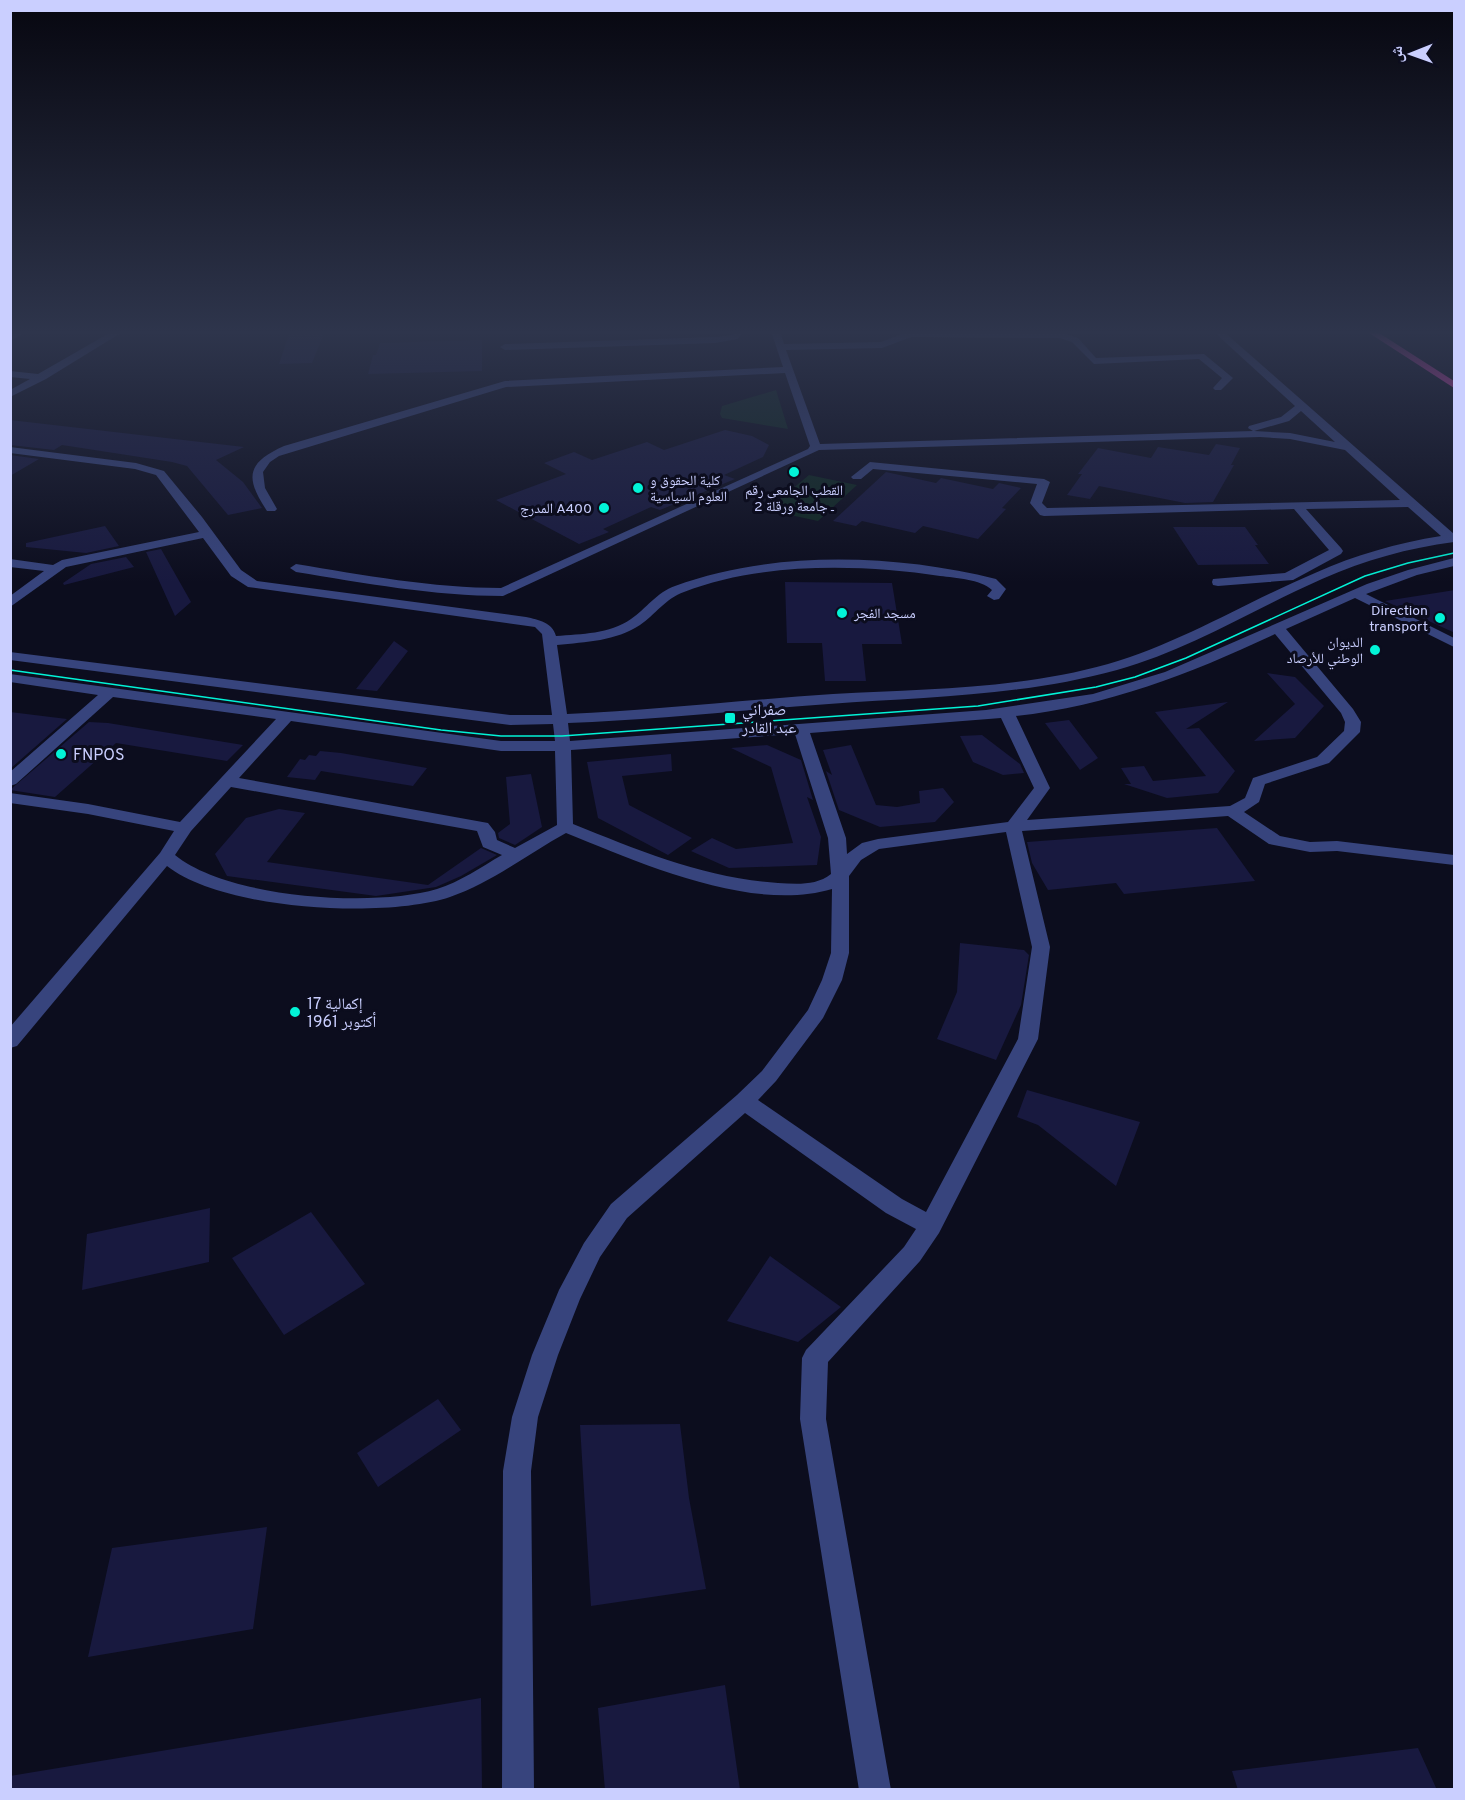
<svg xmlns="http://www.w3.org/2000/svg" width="1465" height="1800" font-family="Overpass,'Noto Naskh Arabic',sans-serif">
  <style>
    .green { fill: #0f2822 }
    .building { fill: #18193f }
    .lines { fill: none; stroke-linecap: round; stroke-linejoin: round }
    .minor { fill: #37447d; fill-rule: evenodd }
    .highway { fill: #fe46c5; fill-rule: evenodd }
    .tram { stroke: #02f3d7; stroke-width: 1.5 }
    .poi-dot { fill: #02f3d7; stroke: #0c0d1e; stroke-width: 2 }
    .labels { text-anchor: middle; stroke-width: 6; stroke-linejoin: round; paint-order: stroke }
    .far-poi-label { font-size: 14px; fill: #cacfff; stroke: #0c0d1e; text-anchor: end }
    .poi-label { font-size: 16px; fill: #cacfff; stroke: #0c0d1e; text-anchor: start }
  </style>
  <rect width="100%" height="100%" fill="#0c0d1e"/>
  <path class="green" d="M 776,390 L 788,429 L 722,418 L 720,414 L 722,406 Z
    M 809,475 L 857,485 L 818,521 L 767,510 Z"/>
  <path class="building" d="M 290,331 L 325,331 L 312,363 L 279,364 Z
    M 482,340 L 482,371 L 368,374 L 373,355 L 376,355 L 380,343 Z
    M 10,420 L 244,447 L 216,460 L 243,482 L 262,508 L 228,515 L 187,466 L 172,462 L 62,445 L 54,450 L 10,445 Z
    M 725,430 L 752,436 L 769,445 L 763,457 L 724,475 L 735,479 L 660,510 L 651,507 L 603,529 L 609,532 L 579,544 L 496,500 L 566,474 L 544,463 L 574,452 L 592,460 L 647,442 L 664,450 Z
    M 1216,444 L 1240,448 L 1231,465 L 1234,465 L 1213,502 L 1185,503 L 1099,486 L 1090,499 L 1067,495 L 1082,474 L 1078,474 L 1098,448 L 1151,458 L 1158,447 L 1209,455 Z
    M 10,455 L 39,459 L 10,476 Z
    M 886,472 L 936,483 L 941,478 L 993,489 L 999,483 L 1021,488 L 1002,508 L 1006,509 L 978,539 L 923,526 L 915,533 L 862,521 L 856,526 L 833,521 Z
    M 105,526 L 119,546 L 86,553 L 26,547 L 26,543 Z
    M 1173,527 L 1245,527 L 1258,545 L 1255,545 L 1269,564 L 1198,565 Z
    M 161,549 L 191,602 L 175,616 L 146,552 Z
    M 126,557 L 134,567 L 64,585 L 63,583 L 91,564 Z
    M 785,582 L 892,583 L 902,644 L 862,644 L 866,681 L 825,681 L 822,643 L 787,643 Z
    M 1455,590 L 1455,633 L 1385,601 Z
    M 394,641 L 408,651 L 377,691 L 356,689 Z
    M 1267,673 L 1295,677 L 1324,706 L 1295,738 L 1254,741 L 1295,704 Z
    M 1228,702 L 1186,729 L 1199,728 L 1235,771 L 1218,793 L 1167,798 L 1124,784 L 1131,784 L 1121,768 L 1144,766 L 1153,781 L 1206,776 L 1155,712 Z
    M 10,712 L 67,719 L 10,769 Z
    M 1069,720 L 1098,758 L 1080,770 L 1045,723 Z
    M 89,722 L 108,723 L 243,745 L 227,761 L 116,743 L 55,797 L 10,790 Z
    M 982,735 L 1020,764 L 1024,773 L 1003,775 L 973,762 L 960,736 Z
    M 767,745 L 801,760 L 813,800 L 807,797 L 821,837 L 817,865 L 729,868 L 691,851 L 712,838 L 736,849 L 793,843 L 771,767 L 731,748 Z
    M 851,745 L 876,805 L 897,807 L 920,803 L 919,791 L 943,788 L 954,802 L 935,822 L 880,827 L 839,810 L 826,771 L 832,775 L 823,750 Z
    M 320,751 L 341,753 L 427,768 L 413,786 L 321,771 L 315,780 L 287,777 L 300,759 L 305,760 L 309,755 L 316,756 Z
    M 671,754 L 672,771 L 622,776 L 629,805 L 692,838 L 668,855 L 598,818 L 587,762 Z
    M 531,774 L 542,827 L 515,845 L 499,838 L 498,833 L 510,824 L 506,777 Z
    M 279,809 L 305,813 L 267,862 L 428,885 L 481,848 L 497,855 L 461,876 L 436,887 L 376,896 L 227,876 L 215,854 L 246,818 Z
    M 1217,828 L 1255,881 L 1124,894 L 1116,883 L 1048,890 L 1032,863 L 1027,842 Z
    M 960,943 L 1024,950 L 1029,955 L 1021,1005 L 996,1060 L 937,1039 L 957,992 Z
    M 1027,1090 L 1140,1122 L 1116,1186 L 1038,1125 L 1017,1117 Z
    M 210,1208 L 209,1262 L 82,1290 L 87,1234 Z
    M 311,1212 L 365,1284 L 284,1335 L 232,1258 Z
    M 770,1256 L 841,1307 L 798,1342 L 727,1321 Z
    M 438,1399 L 461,1430 L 378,1487 L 357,1453 Z
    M 680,1424 L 689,1498 L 706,1589 L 591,1606 L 580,1425 Z
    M 267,1527 L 253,1629 L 88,1657 L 112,1548 Z
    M 725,1685 L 740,1790 L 605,1790 L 598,1708 Z
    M 481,1698 L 482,1790 L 10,1790 L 10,1776 Z
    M 1418,1748 L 1437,1790 L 1238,1790 L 1232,1771 Z"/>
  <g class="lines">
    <path class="minor" d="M 17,331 L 28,331 L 10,341 L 10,334 Z
      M 113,331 L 124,331 L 46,379 L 10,397 L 10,390 L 30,379 L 10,377 L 10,371 L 38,374 Z
      M 735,331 L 744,331 L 738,339 L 715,343 L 505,350 L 500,347 L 505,344 L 715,337 L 732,335 Z
      M 771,331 L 780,331 L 784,344 L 881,342 L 910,331 L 1061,332 L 1078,338 L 1096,358 L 1204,354 L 1233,378 L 1221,390 L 1215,390 L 1213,388 L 1222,378 L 1199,359 L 1094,364 L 1072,342 L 1060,338 L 911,337 L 882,348 L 786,350 L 820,444 L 1253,431 L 1248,428 L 1249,426 L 1281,417 L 1295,406 L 1213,331 L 1223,331 L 1454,534 L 1454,542 C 1408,548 1365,560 1322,579 C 1254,609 1189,650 1117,670 C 1023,696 926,697 829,704 C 742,710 655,720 568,723 L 570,741 L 986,710 L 1093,694 L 1165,672 L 1367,584 L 1408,570 L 1454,558 L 1454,566 L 1417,575 L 1366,594 L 1454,638 L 1454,647 L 1355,598 L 1286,629 L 1353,709 L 1361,722 L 1360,732 L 1329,763 L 1265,784 L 1259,802 L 1244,812 L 1280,836 L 1310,842 L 1337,841 L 1454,855 L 1454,865 L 1337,851 L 1310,852 L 1269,844 L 1228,816 L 1022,831 L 1050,947 L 1038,1039 L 939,1233 L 920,1261 L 828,1362 L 826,1419 L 891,1790 L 859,1790 L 800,1419 L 802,1358 L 806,1350 L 904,1247 L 916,1229 L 886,1213 L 745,1113 L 627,1218 L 600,1257 L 580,1299 L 558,1355 L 538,1417 L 531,1471 L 534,1790 L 502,1790 L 503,1471 L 512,1417 L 532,1355 L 559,1290 L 584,1243 L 611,1204 L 737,1095 L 762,1071 L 808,1010 L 822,980 L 831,953 L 832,889 C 752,913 640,863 566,833 C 528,854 491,883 450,897 C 384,919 222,910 167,866 L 17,1046 L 10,1048 L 10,1027 L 160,853 L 174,831 L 88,814 L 10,803 L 10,793 L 88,804 L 180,822 L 276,719 L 113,697 L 16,784 L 10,786 L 10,772 L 98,695 L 10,682 L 10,674 L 501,741 L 555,741 L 553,724 L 510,725 L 10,660 L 10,652 L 510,715 L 552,715 L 542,634 L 535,627 L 248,587 L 231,576 L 203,538 L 66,567 L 10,607 L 10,596 L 44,571 L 10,567 L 10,559 L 53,565 L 62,560 L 199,532 L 156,475 L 135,469 L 10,453 L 10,447 L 136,463 L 164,471 L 202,517 L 241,570 L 257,581 L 526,617 C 539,620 552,622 556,636 C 582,634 609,634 631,619 C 646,609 657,592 675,586 C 773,550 895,554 996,579 L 1006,589 L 999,599 L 994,600 L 987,596 L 992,590 C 980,579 956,578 940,576 C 861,564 760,562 684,592 C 666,598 655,615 640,625 C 616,641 586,642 557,645 L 567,714 C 656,710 744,700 833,694 C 925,689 1019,689 1108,664 C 1181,643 1246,602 1315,573 C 1355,555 1397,543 1441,536 L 1408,507 L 1306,509 L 1341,548 L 1343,551 L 1341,554 L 1293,580 L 1218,586 L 1213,585 L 1212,582 L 1213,579 L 1285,573 L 1329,550 L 1294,509 L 1044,516 L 1040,515 L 1030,503 L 1037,484 L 873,469 L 861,479 L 853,479 L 851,477 L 870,462 L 1044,479 L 1050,482 L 1042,503 L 1047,508 L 1400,500 L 1345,450 L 1290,439 L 1260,437 L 819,450 L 503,596 C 434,596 364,583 296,572 L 290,568 L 296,564 C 363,575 433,588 501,588 L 808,449 L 810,446 L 785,373 L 506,387 L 279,456 L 270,462 L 263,472 L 265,488 L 277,509 L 275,511 L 267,511 C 245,478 246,463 284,446 L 505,381 L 783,367 ZM 1301,411 L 1335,442 L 1290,433 L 1254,431 L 1289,421 ZM 1275,634 L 1341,713 L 1345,722 L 1344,731 L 1317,757 L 1253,778 L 1245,798 L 1230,806 L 1027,820 L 1050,788 L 1016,716 C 1108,706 1192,673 1275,634 ZM 1001,718 L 1034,788 L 1008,822 L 878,839 L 862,843 L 847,854 L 846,838 L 810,733 ZM 291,721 L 501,751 L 555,751 L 557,825 L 515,848 L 497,840 L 495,832 L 488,823 L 239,778 ZM 795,734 L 828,838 L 831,874 C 816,886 796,884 778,883 C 705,878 640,851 573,824 L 571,750 ZM 231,787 L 477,831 L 483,847 L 502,855 C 481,867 460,882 437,889 C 373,908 227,898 175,855 L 191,831 ZM 1006,832 L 1032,947 L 1018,1039 L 926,1212 L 902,1199 L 758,1100 L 776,1081 L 823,1018 L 842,980 L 849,953 L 849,876 L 861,860 L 879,849 Z"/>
    <path class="highway" d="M 1366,331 L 1376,331 L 1454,381 L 1454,388 Z"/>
    <path class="tram" d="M 10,670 L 441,730 L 501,736 L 562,736 L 978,706 L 1096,687 L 1135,677 L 1186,658 L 1365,576 L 1408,563 L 1454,553"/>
  </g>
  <linearGradient id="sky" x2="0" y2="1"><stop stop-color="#070710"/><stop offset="0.57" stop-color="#2e354c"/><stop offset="1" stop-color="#2e354c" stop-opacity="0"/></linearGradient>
  <rect width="1465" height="583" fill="url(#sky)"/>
  <g class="poi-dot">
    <circle cx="794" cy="472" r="6"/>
    <circle cx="638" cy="488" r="6"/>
    <circle cx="604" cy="508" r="6"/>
    <circle cx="842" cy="613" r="6"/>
    <circle cx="1440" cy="618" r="6"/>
    <circle cx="1375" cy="650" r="6"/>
    <rect x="724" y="712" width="12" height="12" rx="3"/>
    <circle cx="61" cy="754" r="6"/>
    <circle cx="295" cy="1012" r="6"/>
  </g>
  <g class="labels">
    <g class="far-poi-label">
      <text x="650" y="485" text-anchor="start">كلية الحقوق و<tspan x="650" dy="16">العلوم السياسية</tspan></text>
      <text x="794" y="495" text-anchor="middle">القطب الجامعي رقم<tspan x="794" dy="16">2 ـ جامعة ورقلة</tspan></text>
      <text x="592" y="513">المدرج A400</text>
      <text x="1428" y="615">Direction<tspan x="1428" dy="16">transport</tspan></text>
      <text x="854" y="618" text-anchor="start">مسجد الفجر</text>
      <text x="1363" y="647">الديوان<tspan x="1363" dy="16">الوطني للأرصاد</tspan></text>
    </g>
    <g class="poi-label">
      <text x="742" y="715">صفراني<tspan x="742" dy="18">عبد القادر</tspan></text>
      <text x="73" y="760">FNPOS</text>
      <text x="307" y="1009">إكمالية 17<tspan x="307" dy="18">أكتوبر 1961</tspan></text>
    </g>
  </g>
  <rect width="1465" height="1800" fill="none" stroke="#cacfff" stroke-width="24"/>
  <g transform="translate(1411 54) rotate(269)" stroke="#0c0d1e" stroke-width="4.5" paint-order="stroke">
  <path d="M0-4.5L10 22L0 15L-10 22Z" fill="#cacfff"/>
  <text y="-9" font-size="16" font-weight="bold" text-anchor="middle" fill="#cacfff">ش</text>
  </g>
</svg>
